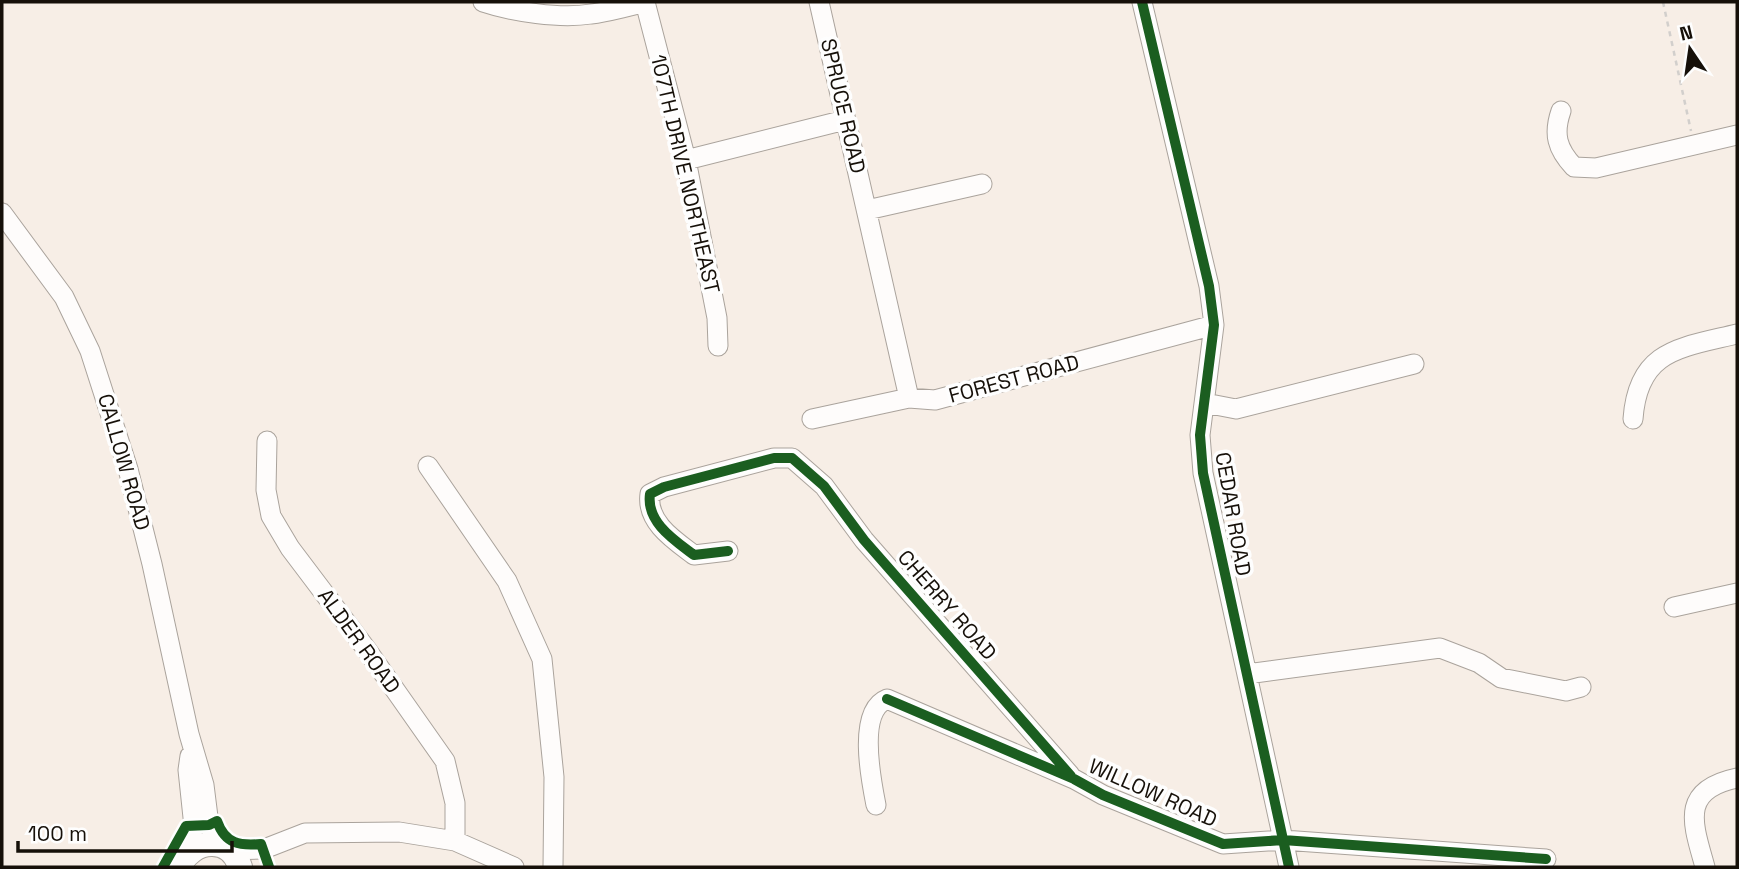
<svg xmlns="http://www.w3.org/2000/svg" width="1739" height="869" font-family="'Space Grotesk',sans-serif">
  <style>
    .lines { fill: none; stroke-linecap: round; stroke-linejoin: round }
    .minor-casing { stroke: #aaa39c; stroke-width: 21 }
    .major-casing { stroke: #aaa39c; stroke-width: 26 }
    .path { stroke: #d2cfcc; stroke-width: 2.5; stroke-dasharray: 5 5; stroke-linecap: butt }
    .minor { stroke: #fefcfb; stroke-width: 19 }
    .major { stroke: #fefcfb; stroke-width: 24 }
    .cycleway-casing { stroke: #fefefe; stroke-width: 15 }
    .cycleway { stroke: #1b5e20; stroke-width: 10 }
    .labels { text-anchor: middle; stroke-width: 7; stroke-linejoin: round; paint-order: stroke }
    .street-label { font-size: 21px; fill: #161009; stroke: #fefefe }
  </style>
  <rect width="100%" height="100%" fill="#f7eee6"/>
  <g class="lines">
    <defs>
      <path id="minor" d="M 483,2 C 513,12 560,19 591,14 C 609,12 627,6 645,3
        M 645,2 L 686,160 L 717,318 L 718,346
        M 819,2 L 909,398
        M 1142,2 L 1209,286 L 1214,325 L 1200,435 L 1203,473 L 1289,867
        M 1561,111 C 1553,134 1557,149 1574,167 L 1596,168 L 1737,135
        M 686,160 L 845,120
        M 867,210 L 982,184
        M 2,213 L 64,297 L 90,351 L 128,469 L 152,564 L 189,734 L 204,785 L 209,825 L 214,836 L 224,847
        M 1205,403 L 1236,409 L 1414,364
        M 812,419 L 909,398 L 935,400 L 1214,325
        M 1633,419 C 1638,350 1679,348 1737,334
        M 267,441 L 266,490 L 271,516 L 290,548 L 367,650 L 445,761 L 455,803 L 455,841
        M 428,466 L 507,581 L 542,659 L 554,777 L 553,867
        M 728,551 L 694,555 C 674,540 646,522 650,494 L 664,487 L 774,458 L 792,458 L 824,486 L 864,540 L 1070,775
        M 1674,607 L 1737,593
        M 1247,674 L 1440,648 L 1479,663 L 1501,678 L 1566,691 L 1581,687
        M 876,805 C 871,780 857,711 887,699 L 1074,779 L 1103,795 L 1223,844 L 1283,840 L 1546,859
        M 228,850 L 264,849 L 305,833 L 399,832 L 455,841 L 514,867
        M 184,857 L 194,827 L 188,770 L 190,756
        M 1705,867 C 1693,824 1679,790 1737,778"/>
      <path id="major" d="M 179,867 C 192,838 231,835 240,867"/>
    </defs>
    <use href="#minor" class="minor-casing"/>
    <use href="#major" class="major-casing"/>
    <path class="path" d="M 1663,2 L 1691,131"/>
    <use href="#minor" class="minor"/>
    <use href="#major" class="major"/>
    <defs>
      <path id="cycleway" d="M 1142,2 L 1209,286 L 1214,325 L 1200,435 L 1203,473 L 1289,867
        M 728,551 L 694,555 C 674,540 646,522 650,494 L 664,487 L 774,458 L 792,458 L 824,486 L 864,540 L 1071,776
        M 887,699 L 1074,779 L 1103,795 L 1223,844 L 1283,840 L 1546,859
        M 163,867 L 186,826 L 209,825 L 217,821 C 225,844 240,846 261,844 L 269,867"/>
    </defs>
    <use href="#cycleway" class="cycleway-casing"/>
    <use href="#cycleway" class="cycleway"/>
  </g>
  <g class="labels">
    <g class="street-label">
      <text transform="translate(843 106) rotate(77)" y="7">SPRUCE ROAD</text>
      <text transform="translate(685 174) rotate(77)" y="7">107TH DRIVE NORTHEAST</text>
      <text transform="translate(1014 379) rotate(-15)" y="7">FOREST ROAD</text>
      <text transform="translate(124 462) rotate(74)" y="7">CALLOW ROAD</text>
      <text transform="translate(1233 514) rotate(80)" y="7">CEDAR ROAD</text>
      <text transform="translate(947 605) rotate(49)" y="7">CHERRY ROAD</text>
      <text transform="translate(359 641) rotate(54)" y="7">ALDER ROAD</text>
      <text transform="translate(1153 793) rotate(24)" y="7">WILLOW ROAD</text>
    </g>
  </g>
  <rect width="1739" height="869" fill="none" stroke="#161009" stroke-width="7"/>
  <g transform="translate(1690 49) rotate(347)" stroke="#fefefe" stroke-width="5" paint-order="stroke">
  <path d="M0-5L12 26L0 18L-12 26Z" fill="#161009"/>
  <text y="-10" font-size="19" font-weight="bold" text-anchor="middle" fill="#161009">N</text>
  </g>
  <path d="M18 841v10h214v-10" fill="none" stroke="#161009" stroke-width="3.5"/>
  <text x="28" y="841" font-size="21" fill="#161009" stroke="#fefefe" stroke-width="5" paint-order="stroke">100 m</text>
</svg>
